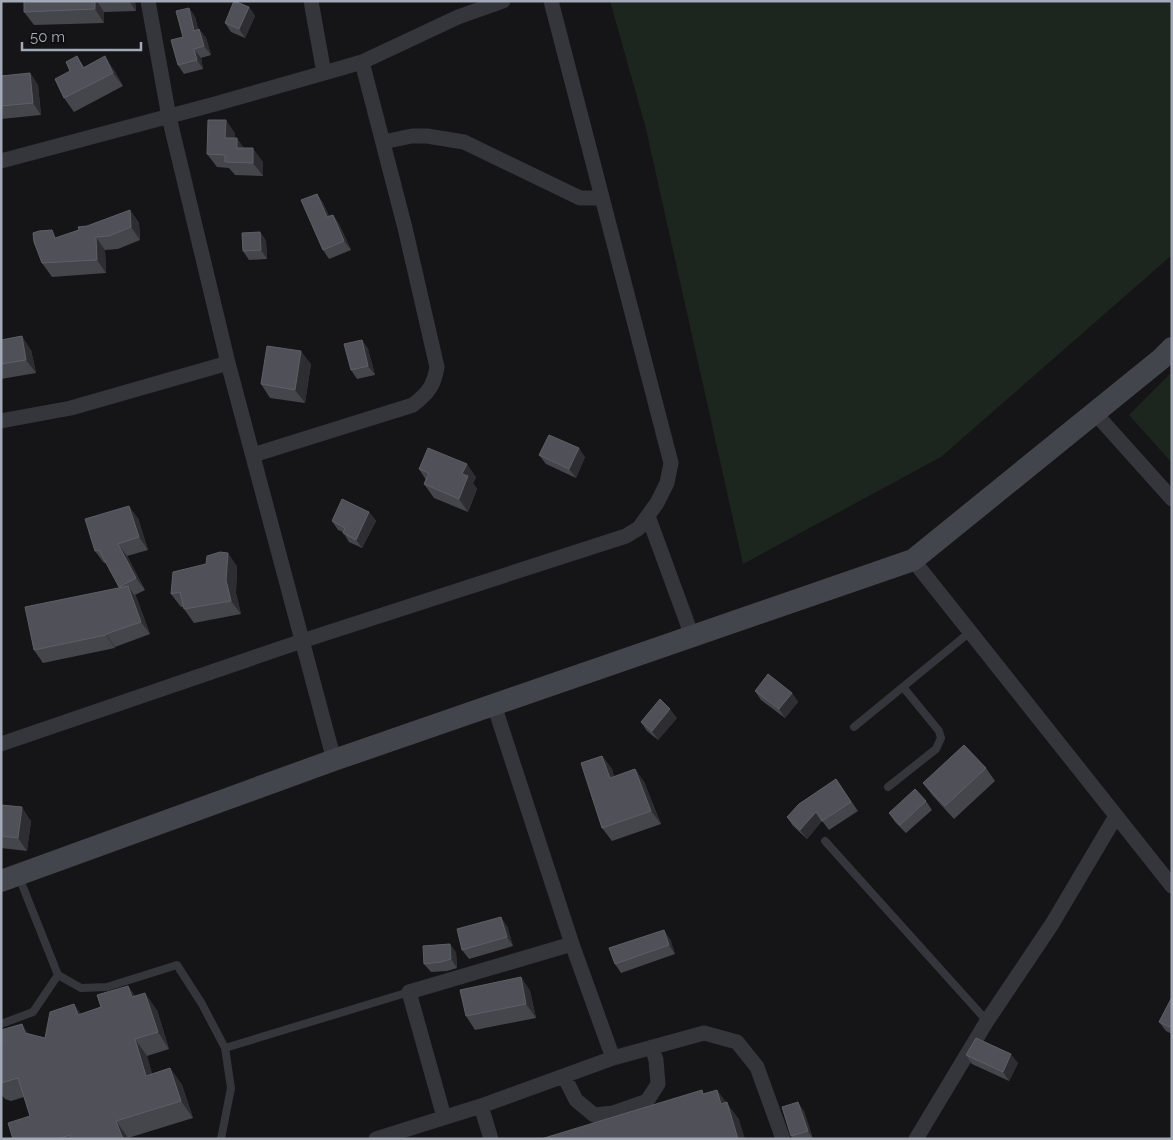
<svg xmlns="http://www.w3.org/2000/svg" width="1173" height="1140" font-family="Raleway,sans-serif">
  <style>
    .green { fill: #1c251e }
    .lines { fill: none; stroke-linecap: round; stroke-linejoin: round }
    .lane { stroke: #35363c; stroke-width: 8 }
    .street { stroke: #35363c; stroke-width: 15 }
    .secondary { stroke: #43454c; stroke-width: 22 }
    .wall { fill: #45464c }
    .shaded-wall { fill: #2e2e32 }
    .building { fill: #505158; stroke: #5d5f67 }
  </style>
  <rect width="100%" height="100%" fill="#151517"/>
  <path class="green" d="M 610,1 L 1172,1 L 1172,255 L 941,457 L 743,564 L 646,129 Z
    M 1172,372 L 1172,463 L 1129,415 Z"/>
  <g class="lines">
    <path class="lane" d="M 854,727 L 970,632
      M 888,787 L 936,749 L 941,738 L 939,731 L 903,687
      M 825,841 L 987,1021
      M 19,877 L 58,975 L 81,988 L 107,987 L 177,965 L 202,1004 L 225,1048 L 231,1088 L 221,1139
      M 1,1024 L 33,1012 L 58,975
      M 225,1048 L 409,992"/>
    <path class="street" d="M 148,1 L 169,117 L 228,363 L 334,760
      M 324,73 L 362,62 L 458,17 L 503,1
      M 383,142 L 412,136 L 427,136 L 464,142 L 580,198 L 602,198
      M 1,161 L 215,104 L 324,73 L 311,1
      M 1095,413 L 1172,499
      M 1,421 L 71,408 L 228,363
      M 253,455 L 413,405 C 428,393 434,386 437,367 L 405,228 L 362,62
      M 648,516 L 692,636
      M 913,560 L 1172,886
      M 494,705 L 572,944 L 613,1058
      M 1,744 L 302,641 L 626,536 L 639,528 L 657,503 L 667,483 L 671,463 L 551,1
      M 564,1076 L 576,1100 L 594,1115 L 613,1113 L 647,1101 L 658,1084 L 656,1060 L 652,1047
      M 444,1117 L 409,992 L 572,944
      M 376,1139 L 481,1106
      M 491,1139 L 481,1106 L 613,1058 L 704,1033 L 737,1042 L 757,1067 L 783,1139
      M 916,1139 L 987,1021 L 1052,924 L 1116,816"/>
    <path class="secondary" d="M 1,881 L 334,760 L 913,560 L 1161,359 L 1172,348"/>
  </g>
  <path class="wall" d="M 24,1 L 135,1 L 136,11 L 104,12 L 104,23 L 34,25 L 24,12 Z
    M 249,7 L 255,16 L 245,38 L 231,32 L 225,23 Z
    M 189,8 L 195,17 L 198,29 L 199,29 L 206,38 L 211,55 L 201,58 L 203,69 L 184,74 L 178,65 Z
    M 77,56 L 84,67 L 114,70 L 123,86 L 74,112 L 64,98 L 70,71 Z
    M 30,73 L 38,85 L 41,115 L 1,119 L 1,76 Z
    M 235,133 L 235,138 L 244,148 L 263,162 L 263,176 L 235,175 L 229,168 L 217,167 L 207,154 Z
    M 317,194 L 323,203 L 329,216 L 333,215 L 339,224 L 351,250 L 329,259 L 323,250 Z
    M 130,210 L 139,223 L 140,240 L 118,249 L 105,250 L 106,273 L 52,277 L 42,263 L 57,238 Z
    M 260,232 L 266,241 L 267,259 L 249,260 L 243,251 Z
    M 1,340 L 31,350 L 36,373 L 1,379 Z
    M 362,340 L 368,349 L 375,375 L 357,379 L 351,370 Z
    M 311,364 L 305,403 L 270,398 L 261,384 Z
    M 539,455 L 585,457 L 576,478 L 546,464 Z
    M 419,469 L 476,477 L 473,483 L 477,489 L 468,512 L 434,498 L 424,484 L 426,480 Z
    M 369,512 L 376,521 L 362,548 L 349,542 L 343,532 L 338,530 L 332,521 Z
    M 138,518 L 148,550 L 127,556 L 145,590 L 135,595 L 137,599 L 150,634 L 115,647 L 115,648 L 43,663 L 34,650 L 120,588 L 106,563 L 104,563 L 95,551 Z
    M 237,566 L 236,593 L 241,614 L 194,623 L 184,609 L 184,607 L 181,607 L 171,594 Z
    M 755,691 L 792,693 L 798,702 L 785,718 L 761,700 Z
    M 677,718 L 658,740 L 647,731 L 641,722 Z
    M 602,756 L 612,769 L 614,777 L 635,769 L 644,782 L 661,824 L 612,841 L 602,828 Z
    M 986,768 L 995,781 L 954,819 L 933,796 L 923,783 Z
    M 836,779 L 858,811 L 829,830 L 822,821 L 807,839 L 793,826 L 787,817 Z
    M 926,801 L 932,810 L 906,833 L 895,822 L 889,813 Z
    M 1,805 L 31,821 L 27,851 L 1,848 Z
    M 507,926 L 513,946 L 469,959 L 462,950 Z
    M 670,939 L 675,954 L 621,973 L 615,964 Z
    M 456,952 L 457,968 L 447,971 L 431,972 L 424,964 Z
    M 521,977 L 530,991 L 536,1018 L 475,1030 L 466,1016 Z
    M 128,986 L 135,996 L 157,1010 L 169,1049 L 147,1056 L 152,1074 L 170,1068 L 182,1085 L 193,1118 L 128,1138 L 129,1139 L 13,1139 L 30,1116 L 24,1097 L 11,1101 L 5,1099 L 1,1094 L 1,1042 L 29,1034 L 45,1038 L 81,1014 L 101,1007 Z
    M 1172,997 L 1172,1034 L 1166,1031 L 1159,1022 Z
    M 966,1055 L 1018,1063 L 1009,1081 L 972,1064 Z
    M 804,1111 L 813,1139 L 793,1139 L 791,1136 Z"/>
  <path class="shaded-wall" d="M 95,1 L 97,1 L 104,12 L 104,23 L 95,9 Z
    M 129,1 L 135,1 L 136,11 Z
    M 249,7 L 255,16 L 245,38 L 239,29 Z
    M 189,8 L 195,17 L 201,39 L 194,31 Z
    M 199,29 L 206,38 L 211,55 L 204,46 Z
    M 194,49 L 201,58 L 203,69 L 197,60 Z
    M 105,56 L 114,70 L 123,86 L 113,73 Z
    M 30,73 L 38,85 L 41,115 L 33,103 Z
    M 226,120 L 235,133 L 235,151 L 225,138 Z
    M 237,138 L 246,151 L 237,148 Z
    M 253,148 L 263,162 L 263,176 L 253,163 Z
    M 317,194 L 323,203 L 333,226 L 327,217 Z
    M 130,210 L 139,223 L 140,240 L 131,227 Z
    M 333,215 L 339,224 L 351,250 L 344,241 Z
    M 260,232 L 266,241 L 267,259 L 261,250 Z
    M 96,237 L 105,250 L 106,273 L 97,260 Z
    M 22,336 L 31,350 L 36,373 L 26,360 Z
    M 362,340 L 368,349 L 375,375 L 368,366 Z
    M 301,351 L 311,364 L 305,403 L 295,390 Z
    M 579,448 L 585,457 L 576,478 L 569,469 Z
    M 467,464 L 476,477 L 473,483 L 477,489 L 468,512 L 459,499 L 462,474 Z
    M 129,506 L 138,518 L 148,550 L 139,537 Z
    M 369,512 L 376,521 L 362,548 L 356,540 Z
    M 118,544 L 127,556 L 145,590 L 136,578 Z
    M 228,553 L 237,566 L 236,593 L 241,614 L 231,601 L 226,580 Z
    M 128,586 L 137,599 L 150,634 L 141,622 Z
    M 106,634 L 115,647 L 115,648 L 106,635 Z
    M 792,693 L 798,702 L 785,718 L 779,709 Z
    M 670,709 L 677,718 L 658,740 L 652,731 Z
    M 602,756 L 612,769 L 619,792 L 610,778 Z
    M 635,769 L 644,782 L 661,824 L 651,811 Z
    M 22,807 L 31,821 L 27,851 L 18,838 Z
    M 816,812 L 822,821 L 807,839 L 800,830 Z
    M 501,917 L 507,926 L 513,946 L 507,937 Z
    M 664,930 L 670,939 L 675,954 L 669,945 Z
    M 450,944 L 456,952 L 457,968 L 451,959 Z
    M 521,977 L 530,991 L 536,1018 L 526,1004 Z
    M 128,986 L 140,1003 L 132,997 Z
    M 145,993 L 157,1010 L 169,1049 L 158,1032 Z
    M 74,1004 L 86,1021 L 78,1015 Z
    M 22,1024 L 33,1041 L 25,1033 Z
    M 135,1039 L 147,1056 L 158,1093 L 146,1076 Z
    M 1011,1054 L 1018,1063 L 1009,1081 L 1003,1072 Z
    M 170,1068 L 182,1085 L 193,1118 L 181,1101 Z
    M 717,1090 L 739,1119 L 745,1139 L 738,1139 L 721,1104 Z
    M 798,1102 L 804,1111 L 813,1139 L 808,1131 Z
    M 116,1121 L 129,1139 L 123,1139 Z"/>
  <path class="building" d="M 24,1 L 95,1 L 95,9 L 24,12 Z
    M 234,1 L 249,7 L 239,29 L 225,23 Z
    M 189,8 L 194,31 L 199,29 L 204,46 L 194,49 L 197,60 L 178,65 L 171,40 L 183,37 L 176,11 Z
    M 77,56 L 83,68 L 105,56 L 113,73 L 64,98 L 55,79 L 70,71 L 66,62 Z
    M 30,73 L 33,103 L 1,106 L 1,76 Z
    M 208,120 L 226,120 L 225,138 L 237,138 L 237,148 L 253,148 L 253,163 L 225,162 L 225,155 L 207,154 Z
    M 317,194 L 327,217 L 333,215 L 344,241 L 323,250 L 301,200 Z
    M 130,210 L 131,227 L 109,236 L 96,237 L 97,260 L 42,263 L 34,242 L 33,233 L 39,231 L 52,230 L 55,238 L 79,230 L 78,227 L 87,226 Z
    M 260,232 L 261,250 L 243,251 L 242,233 Z
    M 22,336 L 26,360 L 1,364 L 1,340 Z
    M 362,340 L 368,366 L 351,370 L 344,344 Z
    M 267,346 L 301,351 L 295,390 L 261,384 Z
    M 549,435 L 579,448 L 569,469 L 539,455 Z
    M 428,448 L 467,464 L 462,474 L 468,476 L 459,499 L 424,484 L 429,473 L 419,469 Z
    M 342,499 L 369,512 L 356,540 L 343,533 L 345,528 L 332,521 Z
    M 129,506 L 139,537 L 118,544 L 136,578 L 119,587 L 99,550 L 95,551 L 85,519 Z
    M 220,552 L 228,553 L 226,580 L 231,601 L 184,609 L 180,592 L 171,594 L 173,572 L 206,564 L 207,556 Z
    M 128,586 L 141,622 L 106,634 L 106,635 L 34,650 L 25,607 Z
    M 768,674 L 792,693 L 779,709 L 755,691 Z
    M 660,699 L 670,709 L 652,731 L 641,722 Z
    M 964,745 L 986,768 L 945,806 L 923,783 Z
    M 602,756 L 610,778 L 635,769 L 651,811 L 602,828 L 581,763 Z
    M 836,779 L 851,802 L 822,821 L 816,812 L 800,830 L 787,817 L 799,804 Z
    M 915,789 L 926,801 L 900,825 L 889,813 Z
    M 1,805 L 22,807 L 18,838 L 1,836 Z
    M 501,917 L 507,937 L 462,950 L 457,929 Z
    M 664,930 L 669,945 L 615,964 L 609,948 Z
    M 450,944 L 451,959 L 441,962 L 424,964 L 423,946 Z
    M 521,977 L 526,1004 L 466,1016 L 460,990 Z
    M 128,986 L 132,997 L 145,993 L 158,1032 L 135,1039 L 146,1076 L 170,1068 L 181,1101 L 116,1121 L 123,1139 L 71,1139 L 70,1135 L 58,1139 L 13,1139 L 8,1123 L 30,1116 L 18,1078 L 1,1083 L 1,1042 L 3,1042 L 1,1036 L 1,1030 L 22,1024 L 25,1033 L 45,1038 L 50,1012 L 74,1004 L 78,1015 L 101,1007 L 97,995 Z
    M 1172,997 L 1172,1028 L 1159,1022 Z
    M 976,1038 L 1011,1054 L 1003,1072 L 966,1055 Z
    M 702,1090 L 703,1094 L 717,1090 L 721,1104 L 727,1102 L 738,1139 L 541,1139 Z
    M 798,1102 L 808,1131 L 791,1136 L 782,1107 Z"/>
  <rect width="1173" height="1140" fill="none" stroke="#a5aab8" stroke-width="5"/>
  <path d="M22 42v8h119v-8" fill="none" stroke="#a5aab8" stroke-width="2.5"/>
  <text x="30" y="42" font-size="15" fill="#a5aab8" stroke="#101012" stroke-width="4" paint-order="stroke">50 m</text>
</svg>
